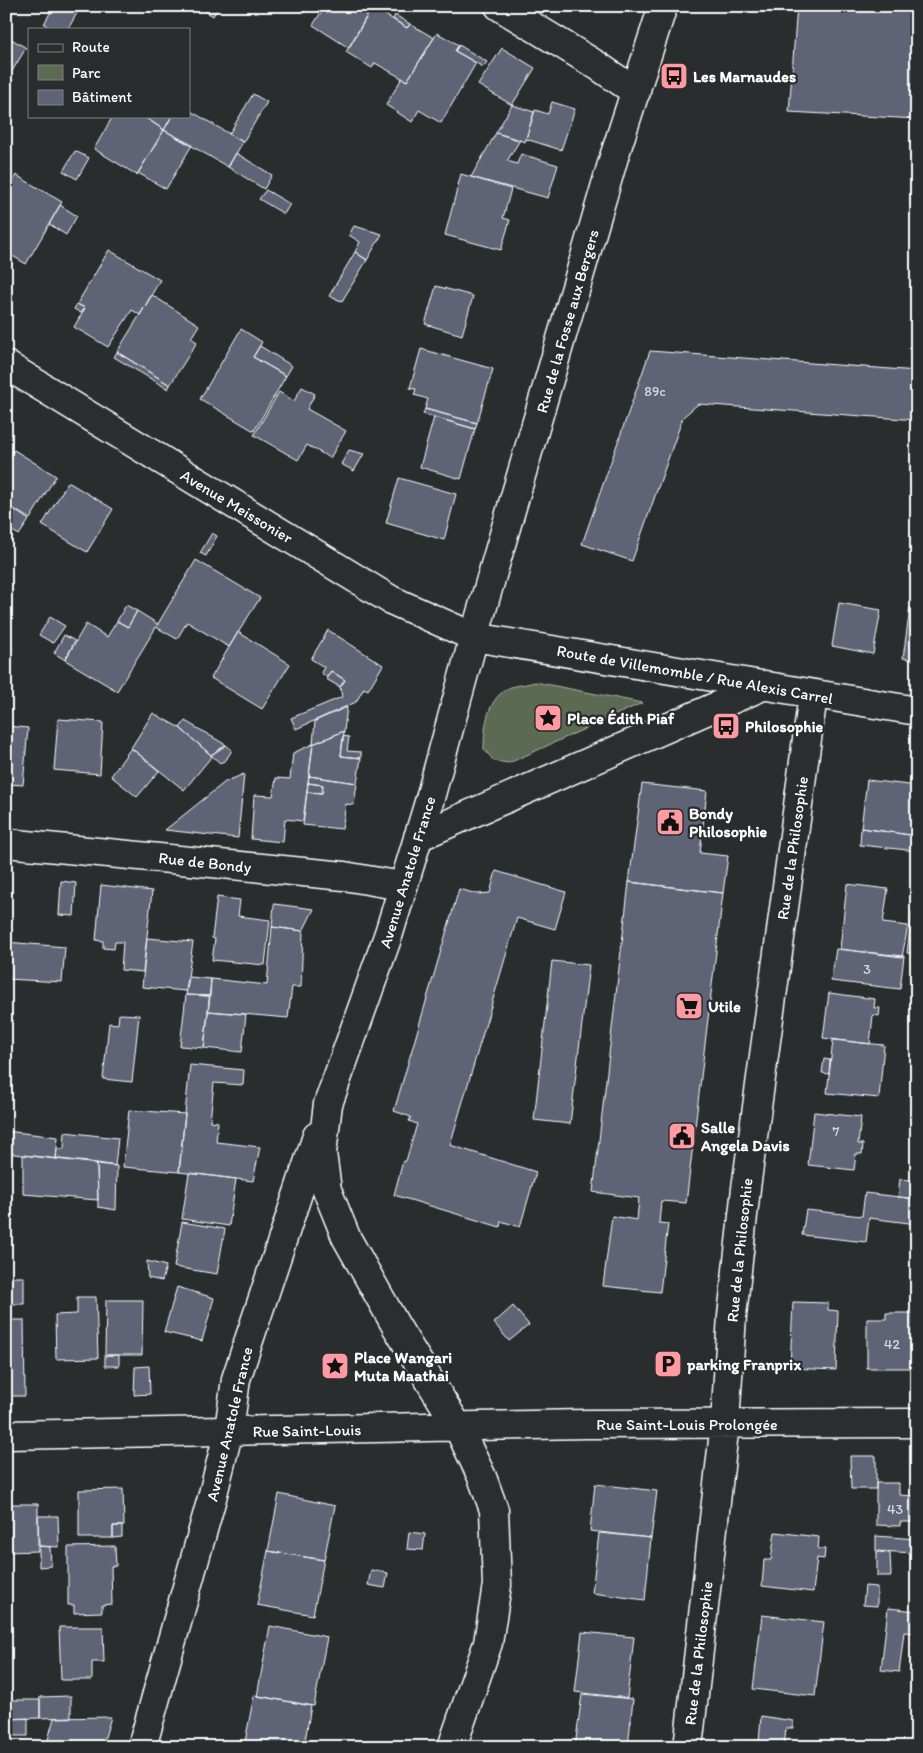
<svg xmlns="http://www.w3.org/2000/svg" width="923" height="1753" font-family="Itim,sans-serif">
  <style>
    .green { fill: #5c6a52; stroke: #aeb4a8 }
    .building { fill: #5e6476; stroke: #fff }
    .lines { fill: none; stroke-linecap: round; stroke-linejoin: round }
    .minor-casing { stroke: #fff; stroke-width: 31 }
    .minor { stroke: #2a2d2e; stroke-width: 28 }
    .labels { text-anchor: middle; stroke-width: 4.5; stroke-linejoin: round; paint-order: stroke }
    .number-label { font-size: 14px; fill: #d7d8dd }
    .poi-label { font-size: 16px; font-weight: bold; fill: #fff; stroke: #2a2d2e; text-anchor: start }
    .street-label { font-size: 16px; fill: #fff; stroke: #2a2d2e }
  </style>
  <rect width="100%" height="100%" fill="#2a2d2e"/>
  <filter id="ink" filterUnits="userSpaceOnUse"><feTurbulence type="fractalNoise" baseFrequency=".02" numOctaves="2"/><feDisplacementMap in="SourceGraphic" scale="10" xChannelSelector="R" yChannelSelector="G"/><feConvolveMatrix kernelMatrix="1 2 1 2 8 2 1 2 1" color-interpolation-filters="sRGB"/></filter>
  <g filter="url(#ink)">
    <path class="green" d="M 535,682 L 642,703 L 509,763 L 494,761 L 484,749 C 484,727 487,697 511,687 C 519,685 528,684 535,682 Z"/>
    <path class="building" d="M 6,6 L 15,6 L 6,22 Z
      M 54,6 L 81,6 L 68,29 L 51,29 L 44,24 Z
      M 197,6 L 219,6 L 213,16 Z
      M 293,6 L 308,6 L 304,13 Z
      M 325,6 L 373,6 L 349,48 L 313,25 Z
      M 797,6 L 917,6 L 917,119 L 789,112 Z
      M 372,7 L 407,28 L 410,24 L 434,38 L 407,81 L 375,63 L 372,68 L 346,52 Z
      M 395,15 L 410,24 L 407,28 L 393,19 Z
      M 437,33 L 459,45 L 455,51 L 476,63 L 441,123 L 419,110 L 412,122 L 386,105 L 402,78 L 407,81 Z
      M 10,38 L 26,48 L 6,81 L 6,45 Z
      M 459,45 L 487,62 L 483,67 L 455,51 Z
      M 502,48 L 535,68 L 512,105 L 478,85 Z
      M 253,94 L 267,102 L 243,142 L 229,134 Z
      M 552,102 L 575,109 L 561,150 L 526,139 L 535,110 L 548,114 Z
      M 512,105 L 534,112 L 525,142 L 496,133 Z
      M 189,110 L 243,142 L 228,167 L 164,130 L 172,116 L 189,116 Z
      M 113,116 L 143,116 L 164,130 L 137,175 L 94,149 Z
      M 143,116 L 172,116 L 164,130 Z
      M 164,130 L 192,145 L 166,189 L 138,173 Z
      M 496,133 L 520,140 L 507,161 L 517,164 L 521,154 L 558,165 L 548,198 L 471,177 Z
      M 75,151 L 89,158 L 77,179 L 63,171 Z
      M 236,153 L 272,175 L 264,189 L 228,167 Z
      M 461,174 L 511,189 L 503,218 L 510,220 L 501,250 L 445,235 Z
      M 16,175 L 62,202 L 26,264 L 6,252 L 6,191 Z
      M 266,190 L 290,204 L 284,214 L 259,199 Z
      M 60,205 L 77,216 L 66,235 L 49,224 Z
      M 354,226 L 382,234 L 367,260 L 355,252 L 360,242 L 349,235 Z
      M 109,250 L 160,280 L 140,315 L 132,310 L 108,347 L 74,327 L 85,308 L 77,304 Z
      M 355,252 L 367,260 L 342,301 L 333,298 L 329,296 Z
      M 436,286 L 473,296 L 462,335 L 425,324 Z
      M 152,295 L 199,325 L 191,338 L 197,342 L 170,385 L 117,352 Z
      M 77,304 L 85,308 L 81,313 L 74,309 Z
      M 241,329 L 262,342 L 253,357 L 286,376 L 254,431 L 200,399 Z
      M 260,346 L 292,366 L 286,376 L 253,357 Z
      M 421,349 L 493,369 L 477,423 L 425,409 L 428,399 L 414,395 L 416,389 L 410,388 Z
      M 650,351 L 917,371 L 917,420 L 698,404 L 683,417 L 632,561 L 582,544 Z
      M 117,352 L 170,385 L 168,389 L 114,357 Z
      M 302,387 L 315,394 L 307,409 L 346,431 L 330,458 L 307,445 L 298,460 L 254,435 L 279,392 L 294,401 Z
      M 425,409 L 477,423 L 475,429 L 423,414 Z
      M 434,417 L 475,429 L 461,479 L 420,467 Z
      M 14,450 L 56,476 L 30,519 L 6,504 L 6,463 Z
      M 349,450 L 364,454 L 354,471 L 341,464 Z
      M 399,478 L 456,494 L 444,540 L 386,523 Z
      M 68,482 L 113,509 L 87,552 L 42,525 Z
      M 6,504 L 29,520 L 19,535 L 6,527 Z
      M 212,533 L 217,536 L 206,556 L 200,553 Z
      M 196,560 L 260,598 L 229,647 L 187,622 L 177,639 L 156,627 Z
      M 839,603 L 881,610 L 873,654 L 832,646 Z
      M 126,605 L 137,611 L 128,627 L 117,621 Z
      M 910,608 L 917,609 L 917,661 L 903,658 Z
      M 137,611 L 158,624 L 117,691 L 65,660 L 86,624 L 107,637 L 117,621 L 128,627 Z
      M 50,617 L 65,626 L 53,643 L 39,635 Z
      M 328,630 L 383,665 L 368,690 L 364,688 L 356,702 L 296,729 L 291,718 L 342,697 L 340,687 L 345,680 L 331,671 L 327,677 L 321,673 L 324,667 L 311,659 Z
      M 238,632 L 290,664 L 262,709 L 211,678 Z
      M 64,635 L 75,641 L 65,660 L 54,653 Z
      M 331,671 L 345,680 L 340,687 L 326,679 Z
      M 347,707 L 344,731 L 313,744 L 315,721 Z
      M 153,713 L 180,728 L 212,756 L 184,790 L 131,748 Z
      M 58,719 L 103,722 L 100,774 L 54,770 Z
      M 185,721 L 226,745 L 211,755 L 180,728 Z
      M 6,726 L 28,728 L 23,785 L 6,784 Z
      M 344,731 L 341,756 L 361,758 L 357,783 L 309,776 L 313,744 Z
      M 343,736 L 349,737 L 347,751 L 361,752 L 361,758 L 341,756 Z
      M 313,744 L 303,821 L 285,819 L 283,842 L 251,839 L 254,795 L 273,796 L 276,778 L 290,779 L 293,753 Z
      M 226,745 L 232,750 L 226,760 L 220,763 L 211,755 Z
      M 131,748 L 159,771 L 137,797 L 111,776 Z
      M 244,774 L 238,838 L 165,830 L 225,782 Z
      M 309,776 L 357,783 L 354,805 L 346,804 L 342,829 L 303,825 L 307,792 L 322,793 L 323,785 L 308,783 Z
      M 867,780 L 917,786 L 917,836 L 861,828 Z
      M 308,783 L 323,785 L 322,793 L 307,792 Z
      M 642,784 L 707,791 L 700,853 L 728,856 L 723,893 L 629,882 Z
      M 861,828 L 917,836 L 917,851 L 860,845 Z
      M 496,871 L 566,892 L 555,929 L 517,918 L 450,1145 L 536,1172 L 520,1227 L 501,1221 L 500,1227 L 394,1195 L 403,1161 L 406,1161 L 417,1124 L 409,1121 L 411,1117 L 394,1111 L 459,889 L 477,894 L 490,893 Z
      M 61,881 L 76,883 L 74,916 L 59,915 Z
      M 629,882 L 723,893 L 686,1203 L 661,1201 L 659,1223 L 668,1224 L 660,1292 L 603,1286 L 612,1216 L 637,1220 L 639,1198 L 593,1192 Z
      M 847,884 L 888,889 L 883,923 L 908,926 L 902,957 L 840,949 Z
      M 101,885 L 152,891 L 143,972 L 121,970 L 123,942 L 115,942 L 114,949 L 103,948 L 103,941 L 96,940 Z
      M 217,897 L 240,900 L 238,916 L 270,920 L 265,965 L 212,960 L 215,939 L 212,938 Z
      M 274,904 L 314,909 L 303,931 L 272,927 Z
      M 6,907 L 10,907 L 6,944 Z
      M 912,911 L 917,911 L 917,954 L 907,953 Z
      M 272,927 L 303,931 L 301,987 L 292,987 L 288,1018 L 208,1011 L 211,979 L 267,985 Z
      M 147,938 L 193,942 L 186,991 L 142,987 Z
      M 6,942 L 65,947 L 62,982 L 6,979 Z
      M 836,949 L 904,956 L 900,989 L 831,981 Z
      M 552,961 L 589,965 L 570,1124 L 534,1120 Z
      M 189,977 L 211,979 L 210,996 L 186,995 Z
      M 829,993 L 875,999 L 874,1008 L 880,1008 L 879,1016 L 873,1015 L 870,1044 L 823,1038 Z
      M 186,995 L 210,996 L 204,1048 L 180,1046 Z
      M 208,1011 L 246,1014 L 242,1052 L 204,1048 Z
      M 119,1014 L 139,1015 L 132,1082 L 103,1079 L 109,1023 L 118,1024 Z
      M 833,1040 L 884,1045 L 879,1098 L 827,1093 Z
      M 824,1059 L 830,1060 L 829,1074 L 822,1073 Z
      M 190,1065 L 244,1070 L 243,1085 L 214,1083 L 210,1121 L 218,1122 L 216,1142 L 260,1147 L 253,1181 L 179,1172 Z
      M 129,1110 L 185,1114 L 179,1172 L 123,1167 Z
      M 814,1112 L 861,1117 L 858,1144 L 863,1144 L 862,1154 L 856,1154 L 854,1170 L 808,1165 Z
      M 6,1131 L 58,1137 L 56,1159 L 6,1153 Z
      M 65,1132 L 118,1138 L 115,1166 L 56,1159 L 57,1149 L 64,1149 Z
      M 23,1155 L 97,1163 L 98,1200 L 23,1194 Z
      M 97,1163 L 117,1166 L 116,1210 L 98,1207 Z
      M 189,1173 L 236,1179 L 229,1226 L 182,1219 Z
      M 900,1179 L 917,1181 L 917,1199 L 898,1197 Z
      M 865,1193 L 917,1199 L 917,1224 L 869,1218 L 866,1242 L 802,1235 L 806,1210 L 862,1216 Z
      M 182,1222 L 225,1229 L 217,1274 L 174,1267 Z
      M 147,1261 L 166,1266 L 162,1281 L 148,1278 Z
      M 6,1277 L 24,1277 L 24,1304 L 6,1304 Z
      M 177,1287 L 214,1298 L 202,1341 L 164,1332 Z
      M 77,1297 L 96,1297 L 98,1358 L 56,1359 L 55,1315 L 77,1314 Z
      M 106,1300 L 143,1300 L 142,1355 L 105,1355 Z
      M 793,1302 L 828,1303 L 828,1310 L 838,1311 L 836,1370 L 790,1368 Z
      M 513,1306 L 529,1325 L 509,1341 L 494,1323 Z
      M 886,1313 L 917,1313 L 917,1368 L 867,1368 L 867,1319 L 886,1319 Z
      M 6,1320 L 24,1320 L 25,1396 L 6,1396 Z
      M 105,1355 L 119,1355 L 119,1366 L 105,1366 Z
      M 149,1366 L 150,1394 L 134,1395 L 135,1367 Z
      M 850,1456 L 876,1456 L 876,1489 L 851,1489 Z
      M 876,1483 L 899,1483 L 899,1495 L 914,1496 L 914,1522 L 900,1522 L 900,1526 L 876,1525 Z
      M 595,1484 L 657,1491 L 651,1538 L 590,1531 Z
      M 123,1489 L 124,1526 L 113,1526 L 113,1538 L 79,1538 L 79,1490 Z
      M 279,1494 L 335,1506 L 324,1560 L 268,1551 Z
      M 6,1504 L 38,1504 L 38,1551 L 6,1552 Z
      M 38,1516 L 58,1516 L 59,1547 L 39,1546 Z
      M 113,1526 L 122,1526 L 122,1537 L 113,1538 Z
      M 409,1532 L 425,1534 L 423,1550 L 407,1549 Z
      M 775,1532 L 819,1537 L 818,1549 L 825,1549 L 824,1559 L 817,1558 L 813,1592 L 762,1586 L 764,1560 L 771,1560 Z
      M 599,1533 L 651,1538 L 645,1600 L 592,1593 Z
      M 876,1536 L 917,1539 L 917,1553 L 876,1551 Z
      M 39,1546 L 50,1547 L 51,1566 L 39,1567 Z
      M 115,1546 L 116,1566 L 111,1566 L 112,1604 L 102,1605 L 102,1612 L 74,1613 L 74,1605 L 68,1605 L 68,1547 Z
      M 268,1551 L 324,1560 L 313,1615 L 257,1605 Z
      M 877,1552 L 890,1553 L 891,1576 L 877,1576 Z
      M 371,1570 L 388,1573 L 385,1588 L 368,1585 Z
      M 865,1586 L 877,1587 L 877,1606 L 863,1605 Z
      M 888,1608 L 917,1611 L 917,1633 L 904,1632 L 899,1672 L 881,1670 Z
      M 762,1615 L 824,1622 L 815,1696 L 753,1689 Z
      M 270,1626 L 327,1637 L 314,1706 L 257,1696 Z
      M 59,1627 L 103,1627 L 104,1662 L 92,1662 L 92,1680 L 61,1680 Z
      M 582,1632 L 634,1637 L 627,1698 L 575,1692 Z
      M 582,1694 L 633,1699 L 628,1747 L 575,1747 Z
      M 254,1695 L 311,1706 L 304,1747 L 244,1747 Z
      M 71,1696 L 71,1717 L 40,1718 L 40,1697 Z
      M 8,1700 L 40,1700 L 40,1718 L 8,1719 Z
      M 761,1716 L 793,1721 L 793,1728 L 786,1728 L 784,1747 L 750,1747 L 750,1741 L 759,1742 Z
      M 111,1717 L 102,1747 L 46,1747 L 54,1718 Z
      M 28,1718 L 28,1736 L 6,1736 L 6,1719 Z"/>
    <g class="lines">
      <defs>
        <path id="minor" d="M 499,6 L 598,66 L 636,92
          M 6,365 L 391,600 L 474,637 L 917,711
          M 418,837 L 765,685
          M 6,843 L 344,876 L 402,886
          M 6,1435 L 587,1424 L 917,1423
          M 142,1747 L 212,1498 L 229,1430 L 236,1379 L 317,1136
          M 452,1747 L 488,1643 L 497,1585 L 494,1510 L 482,1477 L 458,1427 L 396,1326 L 346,1237 L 327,1190 L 322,1153 L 328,1104 L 389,933 L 429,802 L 474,637 L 614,157 L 663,6
          M 688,1747 L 725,1423 L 732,1316 L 746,1188 L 813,695"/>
      </defs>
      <use href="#minor" class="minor-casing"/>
      <use href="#minor" class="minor"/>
    </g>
  </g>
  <defs>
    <symbol id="bus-square" viewBox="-11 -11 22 22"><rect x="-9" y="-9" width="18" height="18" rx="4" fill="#ff9aa2" stroke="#2a2d2e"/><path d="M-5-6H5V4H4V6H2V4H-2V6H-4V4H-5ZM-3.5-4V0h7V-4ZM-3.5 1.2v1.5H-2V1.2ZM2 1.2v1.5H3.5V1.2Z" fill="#111"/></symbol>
    <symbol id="sight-square" viewBox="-11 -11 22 22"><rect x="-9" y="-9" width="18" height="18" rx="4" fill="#ff9aa2" stroke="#2a2d2e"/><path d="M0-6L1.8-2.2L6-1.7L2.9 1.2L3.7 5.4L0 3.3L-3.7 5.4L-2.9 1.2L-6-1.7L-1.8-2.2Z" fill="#111"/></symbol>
    <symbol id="civic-square" viewBox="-11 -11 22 22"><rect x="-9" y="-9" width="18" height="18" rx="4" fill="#ff9aa2" stroke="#2a2d2e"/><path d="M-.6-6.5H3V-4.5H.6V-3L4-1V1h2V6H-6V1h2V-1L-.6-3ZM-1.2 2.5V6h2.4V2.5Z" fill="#111"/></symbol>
    <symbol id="supermarket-square" viewBox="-11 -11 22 22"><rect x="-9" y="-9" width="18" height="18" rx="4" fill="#ff9aa2" stroke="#2a2d2e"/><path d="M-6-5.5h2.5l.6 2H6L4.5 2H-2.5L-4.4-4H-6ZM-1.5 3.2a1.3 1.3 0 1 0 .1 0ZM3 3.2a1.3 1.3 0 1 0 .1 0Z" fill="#111"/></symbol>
    <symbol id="parking-square" viewBox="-11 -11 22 22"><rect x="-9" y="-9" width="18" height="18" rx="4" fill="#ff9aa2" stroke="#2a2d2e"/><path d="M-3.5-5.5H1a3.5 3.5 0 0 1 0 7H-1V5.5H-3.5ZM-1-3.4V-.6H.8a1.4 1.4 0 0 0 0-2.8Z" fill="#111"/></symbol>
  </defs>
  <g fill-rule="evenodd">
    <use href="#bus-square" x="658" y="60" width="32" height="32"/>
    <use href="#sight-square" x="532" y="702" width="32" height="32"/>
    <use href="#bus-square" x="710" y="710" width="32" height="32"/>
    <use href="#civic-square" x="654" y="806" width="32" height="32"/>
    <use href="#supermarket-square" x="673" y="990" width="32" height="32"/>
    <use href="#civic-square" x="666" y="1120" width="32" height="32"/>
    <use href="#parking-square" x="652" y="1348" width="32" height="32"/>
    <use href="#sight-square" x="319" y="1350" width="32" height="32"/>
  </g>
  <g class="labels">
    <g class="number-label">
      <text x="655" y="396">89c</text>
      <text x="867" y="974">3</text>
      <text x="836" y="1136">7</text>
      <text x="892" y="1349">42</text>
      <text x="895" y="1514">43</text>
    </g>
    <g class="poi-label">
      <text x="693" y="82">Les Marnaudes</text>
      <text x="567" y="724">Place Édith Piaf</text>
      <text x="745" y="732">Philosophie</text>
      <text x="689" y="819">Bondy<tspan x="689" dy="18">Philosophie</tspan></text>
      <text x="708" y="1012">Utile</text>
      <text x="701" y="1133">Salle<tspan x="701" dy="18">Angela Davis</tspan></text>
      <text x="354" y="1363">Place Wangari<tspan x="354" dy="18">Muta Maathai</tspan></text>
      <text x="687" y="1370">parking Franprix</text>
    </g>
    <g class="street-label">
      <text transform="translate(567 321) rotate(-74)" y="6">Rue de la Fosse aux Bergers</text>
      <text transform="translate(237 506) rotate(31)" y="6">Avenue Meissonier</text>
      <text transform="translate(695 674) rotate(10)" y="6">Route de Villemomble / Rue Alexis Carrel</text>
      <text transform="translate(792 848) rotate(-82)" y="6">Rue de la Philosophie</text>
      <text transform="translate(205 862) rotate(6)" y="6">Rue de Bondy</text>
      <text transform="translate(407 872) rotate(-73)" y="6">Avenue Anatole France</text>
      <text transform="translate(739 1250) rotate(-84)" y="6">Rue de la Philosophie</text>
      <text transform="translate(229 1424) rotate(-77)" y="6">Avenue Anatole France</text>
      <text x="687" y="1430">Rue Saint-Louis Prolongée</text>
      <text transform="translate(307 1430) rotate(-1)" y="6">Rue Saint-Louis</text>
      <text transform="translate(698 1653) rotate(-83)" y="6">Rue de la Philosophie</text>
    </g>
  </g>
  <rect width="923" height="1753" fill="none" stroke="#2a2d2e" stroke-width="25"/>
  <rect x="12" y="12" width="898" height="1728" fill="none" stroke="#fff" stroke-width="2" filter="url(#ink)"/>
  <rect x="28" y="28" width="162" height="90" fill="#2a2d2e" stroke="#7f8182"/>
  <rect x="38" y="44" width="25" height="8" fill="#2a2d2e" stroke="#7f8182"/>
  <text x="72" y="52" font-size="15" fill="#ffffff">Route</text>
  <rect x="38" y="65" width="25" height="15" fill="#5c6a52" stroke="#7f8182"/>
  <text x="72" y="78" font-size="15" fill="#ffffff">Parc</text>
  <rect x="38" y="90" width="25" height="15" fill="#5e6476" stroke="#7f8182"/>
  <text x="72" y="102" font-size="15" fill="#ffffff">Bâtiment</text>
</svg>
